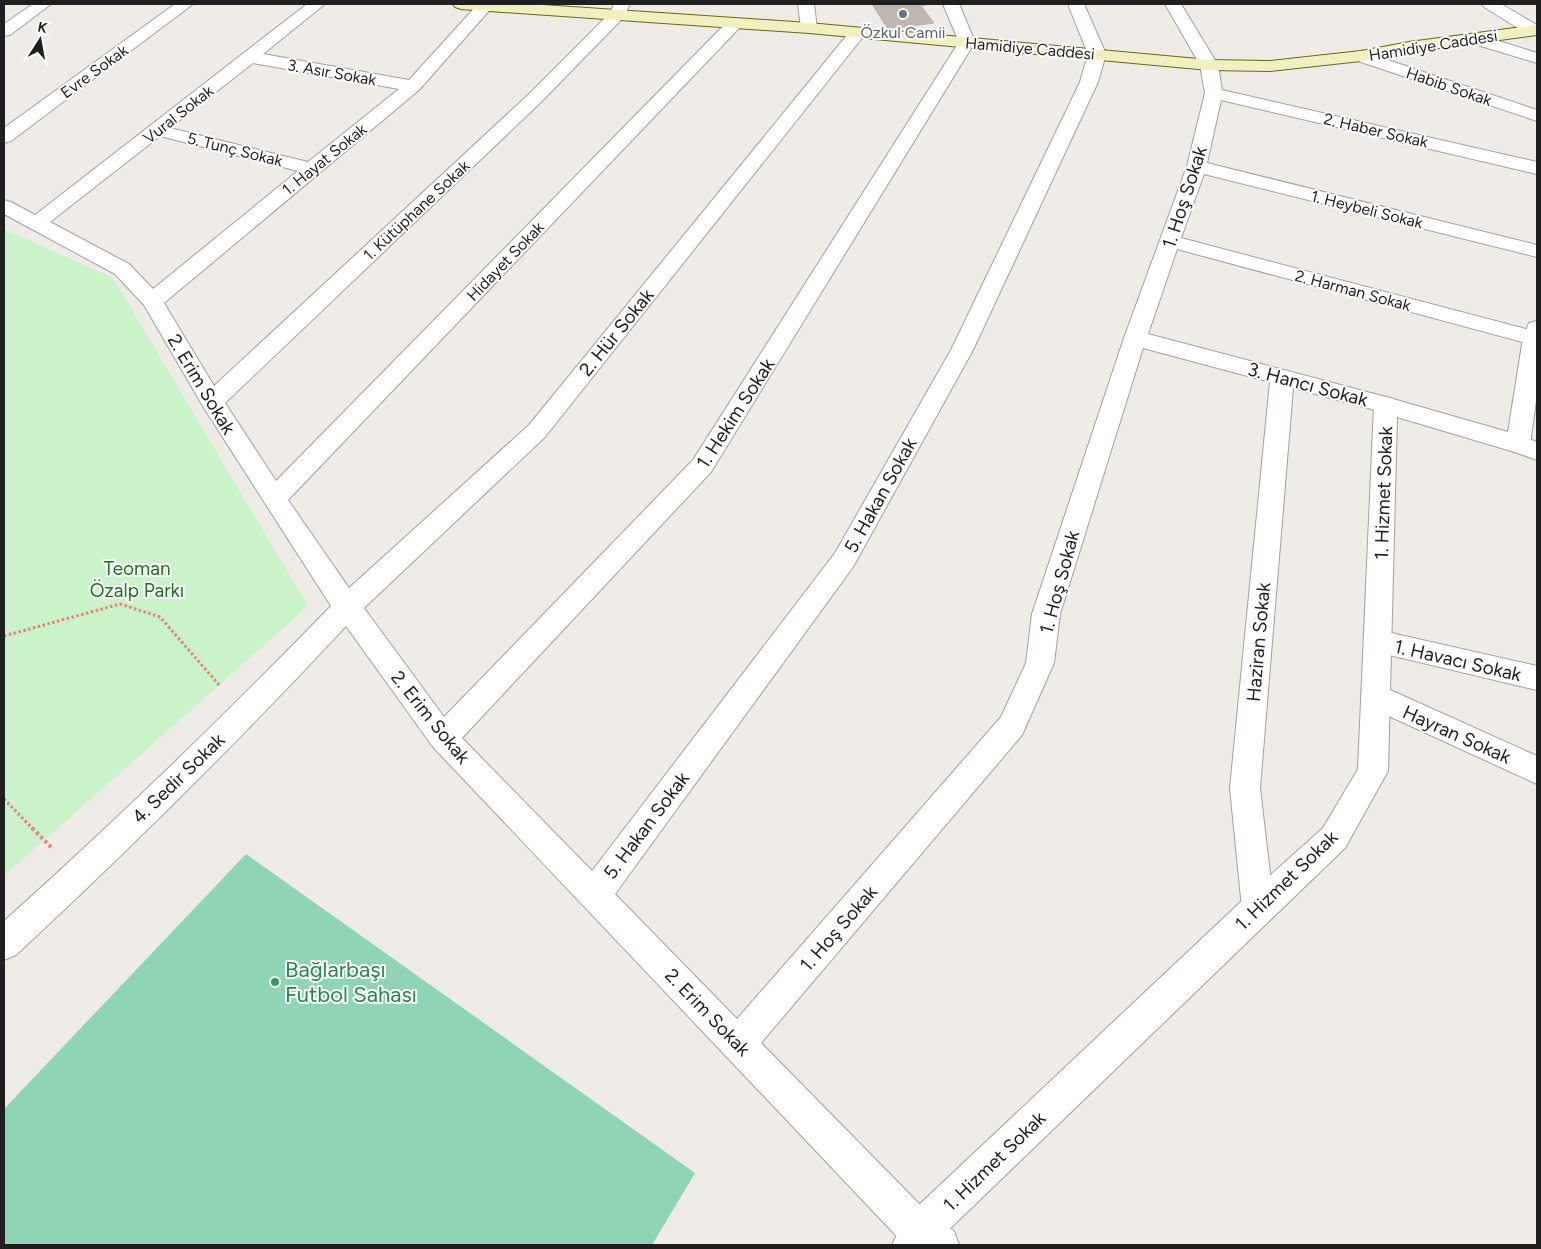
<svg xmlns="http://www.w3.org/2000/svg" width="1541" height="1249" font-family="Figtree,sans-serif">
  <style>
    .park { fill: #caf3c9 }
    .pitch { fill: #8fd4b3 }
    .building { fill: #bfb7b4; stroke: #beb2ab }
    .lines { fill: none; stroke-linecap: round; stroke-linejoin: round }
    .minor-casing { stroke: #a0a0a0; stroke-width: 2 }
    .tertiary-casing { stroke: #a0a0a0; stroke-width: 2 }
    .secondary-casing { stroke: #686913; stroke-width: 2 }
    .path-far1 { stroke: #e87f7e; stroke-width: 3; stroke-dasharray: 2.5 2.5; stroke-linecap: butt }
    .path { stroke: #e87f7e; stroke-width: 4; stroke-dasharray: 3 3; stroke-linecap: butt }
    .minor { fill: #fff; fill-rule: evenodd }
    .tertiary { fill: #fff; fill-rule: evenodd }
    .secondary { fill: #f2f0c1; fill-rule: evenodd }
    .worship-dot { fill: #6b7280; stroke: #fff; stroke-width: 2 }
    .leisure-dot { fill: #2e9e5b; stroke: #fff; stroke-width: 2 }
    .labels { text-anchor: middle; stroke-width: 4; stroke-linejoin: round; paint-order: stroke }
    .far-worship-label { font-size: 16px; fill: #5b616d; stroke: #fff }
    .far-street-label { font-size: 16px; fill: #1f1f1f; stroke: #fff }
    .street-label { font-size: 19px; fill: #1f1f1f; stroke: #fff }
    .park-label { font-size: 19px; fill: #1a711a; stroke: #fff }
    .near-leisure-label { font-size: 22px; fill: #27864d; stroke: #fff; text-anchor: start }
  </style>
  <rect width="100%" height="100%" fill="#efebe7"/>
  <path class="park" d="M 4,229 L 113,278 L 308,606 L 4,876 Z"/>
  <path class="pitch" d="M 246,854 L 695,1173 L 652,1245 L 4,1245 L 4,1109 Z"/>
  <path class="building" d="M 872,4 L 930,4 L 921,6 L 934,23 L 888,29 Z"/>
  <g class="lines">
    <defs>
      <path id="minor" d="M 33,4 L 51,4 L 10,35 L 4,36 L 4,24 Z
        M 175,4 L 193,4 L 11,141 L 4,143 L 4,128 Z
        M 307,4 L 325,4 L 263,54 L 409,80 L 478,4 L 495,4 L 419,90 L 164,303 L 214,386 L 528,95 L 610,13 L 614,4 L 630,4 L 623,18 L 540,103 L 225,403 L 276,481 L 730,19 L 742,19 L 744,23 L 288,500 L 349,588 L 529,425 L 852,29 L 864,29 L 866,33 L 545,437 L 364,608 L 444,717 L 693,460 L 959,42 L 943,4 L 959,4 L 975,42 L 711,472 L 462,738 L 592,871 L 835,553 L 951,350 L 1080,82 L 1088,54 L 1068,4 L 1084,4 L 1106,54 L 1098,82 L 973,350 L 853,567 L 615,894 L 737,1019 L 1001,717 L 1026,663 L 1032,614 L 1124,338 L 1187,166 L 1205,93 L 1200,65 L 1165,4 L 1181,4 L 1218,65 L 1222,90 L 1537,162 L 1537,174 L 1221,100 L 1207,163 L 1537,245 L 1537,257 L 1204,174 L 1181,238 L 1537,332 L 1537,346 L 1177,249 L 1148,334 L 1386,397 L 1394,399 L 1398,405 L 1394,411 L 1386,413 L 1293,388 L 1260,788 L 1274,908 L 1270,919 L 1258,924 L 1246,919 L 1242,908 L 1230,788 L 1270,382 L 1143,348 L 1060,614 L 1054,663 L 1022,735 L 761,1043 L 933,1218 L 954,1231 L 959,1245 L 905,1245 L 433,747 L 346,626 C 240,740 130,849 16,955 L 4,960 L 4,921 C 117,820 226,714 331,606 L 204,408 L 144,305 L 115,274 L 4,214 L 4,200 L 11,202 L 35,215 ZM 253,63 L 399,89 L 308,162 L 170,128 ZM 160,136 L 298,171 L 153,289 L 129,264 L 50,222 Z
        M 798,4 L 814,4 L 817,28 L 815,32 L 803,32 L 801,28 Z
        M 1482,4 L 1501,4 L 1537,25 L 1537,33 L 1526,33 L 1484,7 Z
        M 1477,34 L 1537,53 L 1537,63 L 1471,43 L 1469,39 L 1471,35 Z
        M 1361,51 L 1537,110 L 1537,121 L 1355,60 L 1352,56 L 1355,52 Z
        M 1518,435 L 1537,442 L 1537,460 L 1509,450 L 1506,444 L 1509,438 Z
        M 1378,630 L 1537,666 L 1537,690 L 1368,650 L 1364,642 L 1368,634 Z
        M 1377,684 L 1537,756 L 1537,784 L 1367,706 L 1363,697 L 1367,688 Z"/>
      <path id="tertiary" d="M 1537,321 L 1537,394 L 1530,444 L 1527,450 L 1518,453 L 1397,417 L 1388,771 L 1345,848 L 933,1245 L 892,1245 L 905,1218 L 1246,897 L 1323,828 L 1358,769 L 1374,405 L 1378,399 L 1386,397 L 1508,432 L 1523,338 L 1529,323 Z"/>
      <path id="secondary" d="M 453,4 L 528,4 L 809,23 L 1209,60 L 1269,61 L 1361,51 L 1409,42 L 1537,25 L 1537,35 L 1409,52 L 1361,61 L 1269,71 L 1209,70 L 809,33 L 461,9 L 455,7 Z"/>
    </defs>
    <use href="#minor" class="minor-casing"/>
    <use href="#tertiary" class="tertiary-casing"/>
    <use href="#secondary" class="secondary-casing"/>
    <path class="path-far1" d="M 4,636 L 120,604 L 160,617 L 220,686
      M 4,799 L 33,829"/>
    <path class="path" d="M 32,828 L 51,847"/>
    <use href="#minor" class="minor"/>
    <use href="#tertiary" class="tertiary"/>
    <use href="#secondary" class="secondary"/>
  </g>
  <circle class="worship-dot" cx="903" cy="14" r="5"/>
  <circle class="leisure-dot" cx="275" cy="982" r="5"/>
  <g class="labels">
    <g class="far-worship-label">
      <text x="903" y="38">Özkul Camii</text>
    </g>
    <g class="far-street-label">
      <text transform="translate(1433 45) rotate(-9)" y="6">Hamidiye Caddesi</text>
      <text transform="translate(1030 48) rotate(5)" y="6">Hamidiye Caddesi</text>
      <text transform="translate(94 71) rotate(-36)" y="6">Evre Sokak</text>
      <text transform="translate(332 72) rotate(10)" y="6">3. Asır Sokak</text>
      <text transform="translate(1449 86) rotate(19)" y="6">Habib Sokak</text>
      <text transform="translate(178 114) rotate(-38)" y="6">Vural Sokak</text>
      <text transform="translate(1376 130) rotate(13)" y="6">2. Haber Sokak</text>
      <text transform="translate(235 149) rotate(14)" y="6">5. Tunç Sokak</text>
      <text transform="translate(324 159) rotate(-39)" y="6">1. Hayat Sokak</text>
      <text transform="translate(1367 209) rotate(14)" y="6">1. Heybeli Sokak</text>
      <text transform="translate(416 210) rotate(-43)" y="6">1. Kütüphane Sokak</text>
      <text transform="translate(505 261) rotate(-46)" y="6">Hidayet Sokak</text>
      <text transform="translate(1353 290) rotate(15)" y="6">2. Harman Sokak</text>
    </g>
    <g class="street-label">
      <text transform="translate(1184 197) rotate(-72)" y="7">1. Hoş Sokak</text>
      <text transform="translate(616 332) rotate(-51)" y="7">2. Hür Sokak</text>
      <text transform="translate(202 384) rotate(59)" y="7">2. Erim Sokak</text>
      <text transform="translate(1308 384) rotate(15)" y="7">3. Hancı Sokak</text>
      <text transform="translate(735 413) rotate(-57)" y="7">1. Hekim Sokak</text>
      <text transform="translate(1383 493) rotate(-88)" y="7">1. Hizmet Sokak</text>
      <text transform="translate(880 495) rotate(-61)" y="7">5. Hakan Sokak</text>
      <text transform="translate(1059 582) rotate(-75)" y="7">1. Hoş Sokak</text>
      <text transform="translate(1258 642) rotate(-85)" y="7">Haziran Sokak</text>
      <text transform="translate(1458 660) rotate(13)" y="7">1. Havacı Sokak</text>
      <text transform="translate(431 717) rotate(51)" y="7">2. Erim Sokak</text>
      <text transform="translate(1457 734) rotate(24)" y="7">Hayran Sokak</text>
      <text transform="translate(178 778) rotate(-44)" y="7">4. Sedir Sokak</text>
      <text transform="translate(646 825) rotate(-53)" y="7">5. Hakan Sokak</text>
      <text transform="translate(1286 880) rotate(-44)" y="7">1. Hizmet Sokak</text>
      <text transform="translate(838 928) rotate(-49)" y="7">1. Hoş Sokak</text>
      <text transform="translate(708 1012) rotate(46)" y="7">2. Erim Sokak</text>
      <text transform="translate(994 1161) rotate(-44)" y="7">1. Hizmet Sokak</text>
    </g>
    <g class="park-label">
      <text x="137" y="575">Teoman<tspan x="137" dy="22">Özalp Parkı</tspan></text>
    </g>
    <g class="near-leisure-label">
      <text x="285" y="977">Bağlarbaşı<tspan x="285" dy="25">Futbol Sahası</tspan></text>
    </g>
  </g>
  <rect width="1541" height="1249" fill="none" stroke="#1f1f1f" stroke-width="10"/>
  <g transform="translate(40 40) rotate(11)" stroke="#ffffff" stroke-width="4" paint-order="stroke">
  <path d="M0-4L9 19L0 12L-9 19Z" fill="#1f1f1f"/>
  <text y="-8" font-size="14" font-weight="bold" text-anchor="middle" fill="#1f1f1f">K</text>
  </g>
</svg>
